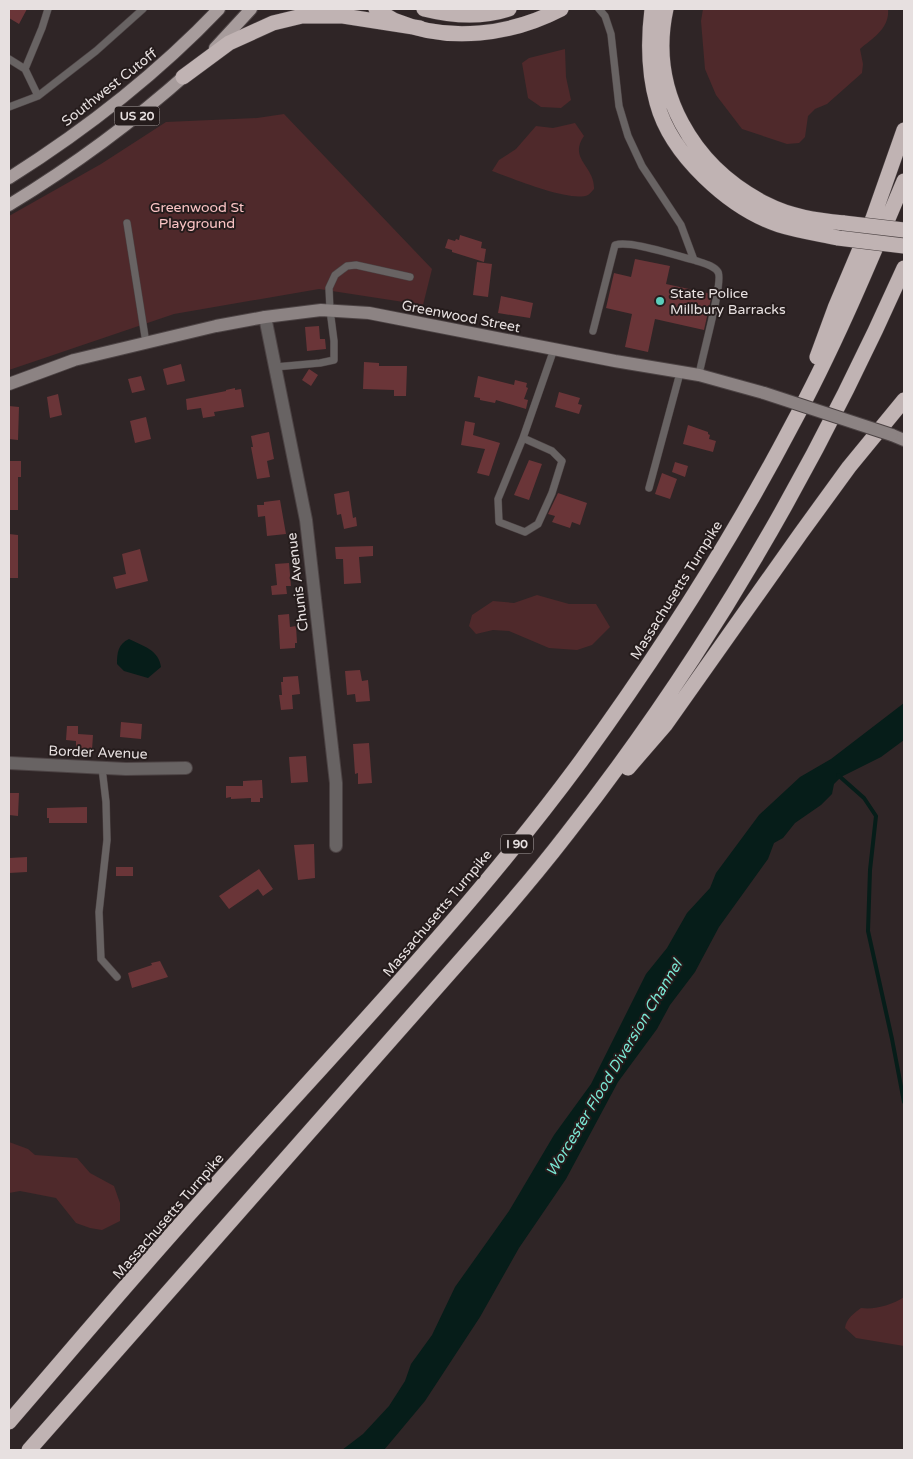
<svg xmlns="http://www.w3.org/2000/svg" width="913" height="1459" font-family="'Varela Round',sans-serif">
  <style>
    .green { fill: #4f292b }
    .water { fill: #061d19 }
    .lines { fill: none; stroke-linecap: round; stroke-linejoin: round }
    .stream { stroke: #061d19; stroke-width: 4 }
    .building { fill: #6a3538 }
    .lane-casing { stroke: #4c4344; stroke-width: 8 }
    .street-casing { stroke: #4c4344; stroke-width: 14 }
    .secondary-casing { stroke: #4c4344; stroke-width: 14 }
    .primary-casing { stroke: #4c4344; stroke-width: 14 }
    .highway-casing { stroke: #4c4344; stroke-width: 16 }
    .lane { stroke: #686363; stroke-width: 7 }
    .street { stroke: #686363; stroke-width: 12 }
    .secondary { stroke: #8c8383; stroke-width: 12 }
    .primary { stroke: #a79c9c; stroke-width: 12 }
    .highway { stroke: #c0b3b3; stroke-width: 15 }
    .secondary-bridge-casing { stroke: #4c4344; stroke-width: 14; stroke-linecap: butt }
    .highway-bridge-casing { stroke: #4c4344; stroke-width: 16; stroke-linecap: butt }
    .secondary-bridge { stroke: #8c8383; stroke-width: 12 }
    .highway-bridge { stroke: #c0b3b3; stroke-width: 15 }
    .poi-dot { fill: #5bcebb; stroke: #251c1c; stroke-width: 2 }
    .labels { text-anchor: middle; stroke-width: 4; stroke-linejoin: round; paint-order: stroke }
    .shield { fill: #251c1c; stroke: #ada5a5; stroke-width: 1 }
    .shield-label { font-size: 12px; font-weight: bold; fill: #e7e0e0 }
    .street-label { font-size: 14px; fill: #e7e0e0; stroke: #251c1c }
    .park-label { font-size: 14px; fill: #fbc4c5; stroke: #251c1c }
    .poi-label { font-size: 14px; fill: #e7e0e0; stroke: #251c1c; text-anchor: start }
    .water-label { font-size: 15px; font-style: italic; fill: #7ae7d4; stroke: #251c1c }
  </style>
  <rect width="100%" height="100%" fill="#2f2526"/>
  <path class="green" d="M 703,9 L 888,9 C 890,28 873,38 860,49 L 863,64 L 862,73 L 827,104 L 815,109 L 808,116 L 805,137 L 799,143 L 787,144 L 742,129 L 716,95 L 705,69 L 701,21 Z
    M 565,49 L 566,77 L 571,100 L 561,108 L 541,107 L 528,98 L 522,63 L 529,58 Z
    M 284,114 L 432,269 L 423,305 L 319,289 L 174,314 L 9,370 L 9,216 L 101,164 L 166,122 L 257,118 Z
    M 575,123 L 584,136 C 568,159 595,166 594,189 C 592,191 591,193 588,195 C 571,203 511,178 492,171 L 499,160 L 516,149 L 536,126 L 553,128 Z
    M 537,595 L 569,604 L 596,604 L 610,627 L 592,645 L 577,650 L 549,648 L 509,631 L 493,630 L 476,634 L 469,626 L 472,615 L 493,601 L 514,603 Z
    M 9,1142 L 28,1149 L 35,1155 L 77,1158 L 90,1173 L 114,1186 L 120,1203 L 120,1221 L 102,1230 L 90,1228 L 76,1223 L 56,1198 L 20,1191 L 9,1193 Z
    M 904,1297 L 904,1346 L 856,1338 L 845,1328 C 846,1319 854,1313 861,1308 C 875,1310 892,1305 904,1297 Z"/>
  <path class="water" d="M 129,639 C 143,646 159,650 161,667 L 148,678 L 124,671 L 117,664 C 117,653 118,644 129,639 Z
    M 904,703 L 904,740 L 881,757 L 841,777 L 834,784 L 832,794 L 821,805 L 795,823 L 783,838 L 774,843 L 768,859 L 719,927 L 695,972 L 670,1005 L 657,1029 L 618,1082 L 566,1179 L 519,1248 L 480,1317 L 425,1401 L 384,1450 L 342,1450 L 363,1434 L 389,1406 L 405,1381 L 411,1364 L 432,1335 L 455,1287 L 509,1211 L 554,1135 L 591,1084 L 646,974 L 667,948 L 687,913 L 710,888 L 716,873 L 759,815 L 800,777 L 831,759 Z"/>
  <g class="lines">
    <path class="stream" d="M 838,775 L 864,798 L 876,816 L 870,870 L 868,931 L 892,1039 L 904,1102"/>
  </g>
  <path class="building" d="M 9,9 L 27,9 L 19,24 L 9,18 Z
    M 460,235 L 482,242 L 481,248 L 486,249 L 484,262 L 452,252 L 452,250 L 445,248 L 448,239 L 455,241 L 456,239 L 459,240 Z
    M 635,259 L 670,266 L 666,284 L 712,294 L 704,330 L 655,319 L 648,352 L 625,347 L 632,314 L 606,308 L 614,273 L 631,277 Z
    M 477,262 L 492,264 L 488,297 L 473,295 Z
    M 501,296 L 533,303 L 530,318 L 498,313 Z
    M 319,326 L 320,339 L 325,339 L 326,349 L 307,351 L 305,327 Z
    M 364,362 L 379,363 L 379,366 L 407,366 L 406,396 L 394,396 L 394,390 L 363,389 Z
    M 181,364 L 185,381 L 167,385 L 163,369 Z
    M 309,369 L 318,375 L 311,386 L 302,380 Z
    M 141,376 L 145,390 L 132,393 L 128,379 Z
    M 478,376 L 514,385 L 515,380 L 527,383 L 526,387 L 528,388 L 524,399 L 528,400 L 526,409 L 496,400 L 495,403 L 480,400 L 480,398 L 474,397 Z
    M 235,388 L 235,390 L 241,389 L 244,407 L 214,412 L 215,416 L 203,418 L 201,408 L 187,410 L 186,399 L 226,391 L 226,390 Z
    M 559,392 L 580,398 L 578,404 L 582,405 L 579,414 L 555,407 Z
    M 58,394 L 62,415 L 50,418 L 47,397 Z
    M 9,406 L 19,407 L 18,440 L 9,439 Z
    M 146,417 L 151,439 L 135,443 L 130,421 Z
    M 465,421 L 475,423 L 473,435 L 500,443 L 489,476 L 477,473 L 485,449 L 461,445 Z
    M 688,425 L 708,432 L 708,434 L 710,435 L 709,439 L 716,441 L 713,452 L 683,444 Z
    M 269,432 L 274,459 L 267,461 L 270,477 L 257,479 L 251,447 L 253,447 L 251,436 Z
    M 529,460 L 542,464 L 529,500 L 514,495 Z
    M 9,461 L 21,461 L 21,477 L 18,477 L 18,510 L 10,510 Z
    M 675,462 L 688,466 L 685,477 L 672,472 Z
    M 662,473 L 677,479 L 670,499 L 655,494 Z
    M 349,491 L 353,518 L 356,517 L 357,526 L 344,529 L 341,514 L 337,515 L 334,494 Z
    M 558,493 L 587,503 L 580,525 L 572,522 L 570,528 L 552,522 L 555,516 L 548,514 Z
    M 280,500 L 286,534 L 267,536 L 265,516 L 258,517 L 257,505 L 264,505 L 264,502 Z
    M 9,534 L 18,535 L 18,578 L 9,578 Z
    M 373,546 L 373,556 L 359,557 L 361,583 L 344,584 L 343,559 L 336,559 L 335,547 Z
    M 140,549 L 148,581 L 116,589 L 113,577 L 126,574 L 122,554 Z
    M 289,563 L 291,586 L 286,586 L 287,594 L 272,595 L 271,586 L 277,585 L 275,564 Z
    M 289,614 L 290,627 L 296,626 L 297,643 L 295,643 L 295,648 L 280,649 L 278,615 Z
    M 360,670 L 362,681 L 368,680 L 370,701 L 356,702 L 355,694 L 347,695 L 345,671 Z
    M 298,676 L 300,694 L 292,695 L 293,709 L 281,710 L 279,695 L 282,695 L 281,682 L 283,682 L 283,677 Z
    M 121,722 L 142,724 L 141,739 L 120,737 Z
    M 67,726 L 78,726 L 78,734 L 93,735 L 92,750 L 76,748 L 76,741 L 66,740 Z
    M 369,743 L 372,783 L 358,784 L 358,773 L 355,774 L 353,744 Z
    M 306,756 L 308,782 L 291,783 L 289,757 Z
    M 262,780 L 263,798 L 260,798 L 260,802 L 251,802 L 251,798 L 231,799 L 231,797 L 226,798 L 226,786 L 243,786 L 243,781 Z
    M 9,793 L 19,793 L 18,816 L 9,815 Z
    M 87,807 L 87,823 L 49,823 L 49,818 L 47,818 L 47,808 Z
    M 314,844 L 315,878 L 298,880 L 294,845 Z
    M 27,857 L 27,872 L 9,873 L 9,858 Z
    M 116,867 L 133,867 L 133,876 L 116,876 Z
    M 259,869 L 273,889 L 263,896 L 258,889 L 229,909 L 219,896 Z
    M 160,961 L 168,977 L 132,988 L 128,973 L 152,965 L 151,963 Z"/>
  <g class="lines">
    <defs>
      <path id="lane" d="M 599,9 L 605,16 L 611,34 L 619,106 L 628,136 L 642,166 L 681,225 L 694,260 C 702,263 714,265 718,272 C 724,281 701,360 699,375
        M 9,59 L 25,69 L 38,96
        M 25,69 L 42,28 L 48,9
        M 9,107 L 38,96 L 96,51 L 143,9
        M 127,223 L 146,343
        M 593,331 L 615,245 C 631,240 676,256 694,260
        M 275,367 L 320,363 L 334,360 L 334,341 L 330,310 L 329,288 L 335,275 L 347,266 L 356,265 L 410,277
        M 523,438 L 552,451 L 562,461 L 552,493 L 538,524 L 525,532 L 499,522 L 498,499 L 523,438 L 554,349
        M 649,488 L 680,373
        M 102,768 L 106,802 L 107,840 L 99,912 L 101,959 L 117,977"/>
      <path id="street" d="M 265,317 L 306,520 L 336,783 L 336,846
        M 9,763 L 126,769 L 186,768"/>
      <path id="secondary" d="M 9,384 L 74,360 L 216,326 L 265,317 L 321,310 L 369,313 L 615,361 L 699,375 L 764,393
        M 892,435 L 904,440"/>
      <path id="primary" d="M 215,48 L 251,9
        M 9,178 C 85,130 157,74 219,9
        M 9,205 C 73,166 133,122 189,72"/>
      <path id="highway" d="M 376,9 C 383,13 389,18 396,21 C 449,43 511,35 561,9
        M 424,9 C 452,16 482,18 509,9
        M 652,9 C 648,41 648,71 657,103 C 671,155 729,208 779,225 C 798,231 819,234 838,238
        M 666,9 C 648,91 693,167 766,204 C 791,217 817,220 844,223
        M 183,77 L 229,43 L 273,23 L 302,16 L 343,16 L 420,28
        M 817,357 L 835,308 L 873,218 L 904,130
        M 628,768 L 666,724 L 801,533 L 849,467 L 904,400
        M 9,1422 C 73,1348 136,1273 202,1200 C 330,1056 466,917 581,761 C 658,655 730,543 791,427 C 834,348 869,264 904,181
        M 29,1450 L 483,935 C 512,902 540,869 567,834 C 703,661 815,468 904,268"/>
    </defs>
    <use href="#lane" class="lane-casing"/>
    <use href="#street" class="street-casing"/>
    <use href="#secondary" class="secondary-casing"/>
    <use href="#primary" class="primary-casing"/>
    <use href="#highway" class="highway-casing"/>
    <use href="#lane" class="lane"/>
    <use href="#street" class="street"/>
    <use href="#secondary" class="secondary"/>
    <use href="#primary" class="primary"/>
    <use href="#highway" class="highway"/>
    <defs>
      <path id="secondary-bridge" d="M 764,393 L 892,435"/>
      <path id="highway-bridge" d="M 844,223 L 904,230
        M 838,238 L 904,246"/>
    </defs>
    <use href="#secondary-bridge" class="secondary-bridge-casing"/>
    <use href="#highway-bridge" class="highway-bridge-casing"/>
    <use href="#secondary-bridge" class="secondary-bridge"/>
    <use href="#highway-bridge" class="highway-bridge"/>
  </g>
  <circle class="poi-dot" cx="660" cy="301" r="5"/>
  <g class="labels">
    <g class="shield">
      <rect x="114.5" y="106.5" width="45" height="19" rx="4"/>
      <rect x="501" y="834.5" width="32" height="19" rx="4"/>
    </g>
    <g class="shield-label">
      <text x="137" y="120">US 20</text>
      <text x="517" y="848">I 90</text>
    </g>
    <g class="street-label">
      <text transform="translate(109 87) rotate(-38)" y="5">Southwest Cutoff</text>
      <text transform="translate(461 316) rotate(11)" y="5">Greenwood Street</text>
      <text transform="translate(297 582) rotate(-97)" y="5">Chunis Avenue</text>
      <text transform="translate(676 590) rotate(-58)" y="5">Massachusetts Turnpike</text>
      <text transform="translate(98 752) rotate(2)" y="5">Border Avenue</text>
      <text transform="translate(437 913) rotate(-50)" y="5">Massachusetts Turnpike</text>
      <text transform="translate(168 1216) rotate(-49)" y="5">Massachusetts Turnpike</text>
    </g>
    <g class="park-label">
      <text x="197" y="212">Greenwood St<tspan x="197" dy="16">Playground</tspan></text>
    </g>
    <g class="poi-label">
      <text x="670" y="298">State Police<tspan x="670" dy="16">Millbury Barracks</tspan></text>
    </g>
    <g class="water-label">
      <text transform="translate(614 1068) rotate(-59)" y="5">Worcester Flood Diversion Channel</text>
    </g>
  </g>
  <rect width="913" height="1459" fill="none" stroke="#e7e0e0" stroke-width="20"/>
</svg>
